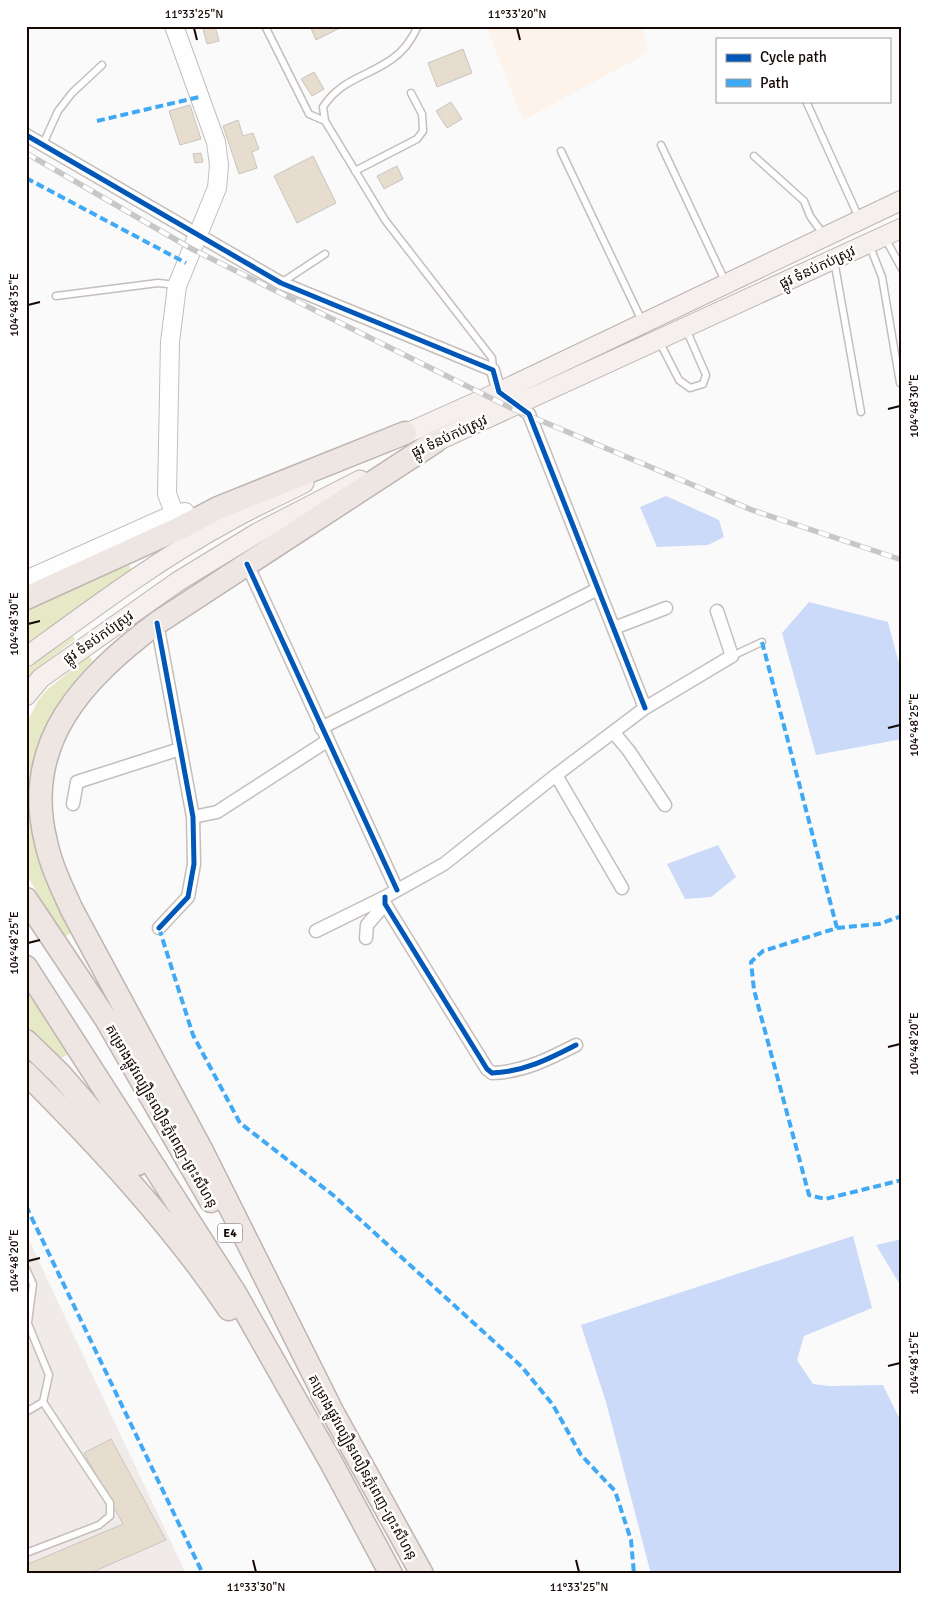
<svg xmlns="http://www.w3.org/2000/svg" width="928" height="1600" font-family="Signika,'Noto Sans Khmer',sans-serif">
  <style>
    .built { fill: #f0eae9 }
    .education { fill: #fdf3ea }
    .green { fill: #e6e9c6 }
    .water { fill: #cbdaf8 }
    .building { fill: #e7ddcf; stroke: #c8c5bf }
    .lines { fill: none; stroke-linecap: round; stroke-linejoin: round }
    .lane-casing { stroke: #c5bebb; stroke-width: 9 }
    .street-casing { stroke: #c5bebb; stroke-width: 15 }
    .secondary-casing { stroke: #c5bebb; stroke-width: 20 }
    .primary-casing { stroke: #beb4b1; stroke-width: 21 }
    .highway-casing { stroke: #beb4b1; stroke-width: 25 }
    .lane { stroke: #fefefe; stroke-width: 6 }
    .street { stroke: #fefefe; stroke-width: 12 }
    .secondary { stroke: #fefefe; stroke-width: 18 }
    .primary { stroke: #f5efed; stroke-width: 19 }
    .highway { stroke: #eee6e3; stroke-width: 22 }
    .rail-casing { stroke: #c8c7c7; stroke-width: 5.5 }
    .rail { stroke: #fff; stroke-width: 4; stroke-dasharray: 11; stroke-linecap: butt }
    .quiet { stroke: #3fa9f5; stroke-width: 4; stroke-dasharray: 8 4; stroke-linecap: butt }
    .cycleway-casing { stroke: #fff; stroke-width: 8 }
    .cycleway { stroke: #0057b8; stroke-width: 5 }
    .ticks { fill: none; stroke: #160905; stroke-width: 2 }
    .labels { text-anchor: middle; stroke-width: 5; stroke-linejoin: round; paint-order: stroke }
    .shield { fill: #fff; stroke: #5c5350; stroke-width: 1 }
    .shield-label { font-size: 12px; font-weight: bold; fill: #160905 }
    .street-label { font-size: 14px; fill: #160905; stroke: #fff }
    .neatline { fill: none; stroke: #160905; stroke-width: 2 }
    .ticks-label { font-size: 12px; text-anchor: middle; fill: #160905 }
  </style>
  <rect width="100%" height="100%" fill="#fafafa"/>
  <path class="built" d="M 26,1234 L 186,1574 L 26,1574 Z"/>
  <path class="education" d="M 486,26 L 642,26 L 648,53 L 523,120 Z"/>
  <path class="green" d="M 129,565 L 133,573 L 26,645 L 26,611 Z
    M 73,636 L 75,639 L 26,678 L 26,670 Z
    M 89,656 L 93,661 C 44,710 24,760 35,830 C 36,840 37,850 40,860 C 47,886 59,909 71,933 L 64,937 L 26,874 L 28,782 L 26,724 L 39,699 L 49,688 Z
    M 26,986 L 69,1054 L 60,1059 L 26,1027 Z"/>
  <path class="water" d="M 666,496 L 719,520 L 724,537 L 708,545 L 657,547 L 640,507 Z
    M 809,602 L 888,622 L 902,675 L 902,739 L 816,755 L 782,633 Z
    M 718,845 L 736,877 L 711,897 L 685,899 L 667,864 Z
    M 853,1236 L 872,1308 L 804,1336 L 797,1360 L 813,1384 L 829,1386 L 883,1385 L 902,1424 L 902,1574 L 651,1574 L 606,1402 L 581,1325 Z
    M 902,1239 L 902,1288 L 876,1245 Z"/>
  <path class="building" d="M 215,26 L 219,41 L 207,44 L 203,29 Z
    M 310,26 L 344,26 L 316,40 Z
    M 463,49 L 472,73 L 437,87 L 428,63 Z
    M 314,72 L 324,89 L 312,96 L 301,79 Z
    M 451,102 L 462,119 L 447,128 L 436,111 Z
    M 190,105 L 201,139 L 180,145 L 169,111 Z
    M 238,120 L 243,136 L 253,133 L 259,149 L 252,152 L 257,168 L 239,174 L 223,126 Z
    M 201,153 L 203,162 L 195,163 L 193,154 Z
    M 313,156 L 336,203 L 297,223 L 274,176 Z
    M 397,166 L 403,179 L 384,189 L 377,176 Z
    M 111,1439 L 166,1540 L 88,1574 L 26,1574 L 26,1565 L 123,1524 L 84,1453 Z"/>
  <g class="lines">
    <defs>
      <path id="lane" d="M 265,26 L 309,114 L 325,121
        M 418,26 C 412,39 404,51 392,59 C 367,77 341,79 323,107 L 325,121 L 385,220 L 492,358 L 493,369
        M 806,101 L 859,218
        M 43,144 L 58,111 L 72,93 L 102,65
        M 661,145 L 725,281
        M 561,151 L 642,321
        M 754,156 L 804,201 L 810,216 L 823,234
        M 355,171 L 417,139 L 423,131 L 422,114 L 411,93
        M 885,238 L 902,269
        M 869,244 L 882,277 L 900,383
        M 834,260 L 861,412
        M 281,283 L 325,254
        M 56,296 L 158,283 L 177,285
        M 659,341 L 679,380 L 690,388 L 703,384 L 706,375 L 686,329
        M 732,656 L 762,642
        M 26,1269 L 33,1284 L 28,1322
        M 26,1319 L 49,1375 L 43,1402 L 26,1412
        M 26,1553 L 99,1525 L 110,1516 L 110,1503 L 43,1402"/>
      <path id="street" d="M 26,135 L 281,283 L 493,370 L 499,392 L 529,414 L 645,708
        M 247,564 L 397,890
        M 157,623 L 193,817 L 194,864 L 188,897 L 159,928
        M 614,628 L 666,608
        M 321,728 L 598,589
        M 614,733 L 629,751 L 665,805
        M 556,775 L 622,888
        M 73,804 L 77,782 L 180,749
        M 193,817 L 217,812 L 327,741
        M 385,897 L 385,904 L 487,1069 L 492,1073 C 523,1072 549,1059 576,1045
        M 316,931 L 385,897 L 444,864 L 556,775 L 645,708 L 732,656 L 717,611
        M 366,938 L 367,925 L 385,904"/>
      <path id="secondary" d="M 174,26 L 216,142 L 219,165 L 217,188 L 177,286 L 170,342 L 167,494 L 180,528
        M 26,580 L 174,514 L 185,512"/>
      <path id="primary" d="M 394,439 L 499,392 L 902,200
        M 424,447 L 902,228
        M 26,657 C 92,609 157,560 229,521 C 253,507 279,496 304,483
        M 26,696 L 41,678 L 177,582 L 257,533 L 360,480"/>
      <path id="highway" d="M 26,598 L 180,528 L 218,508 L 405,433
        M 26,899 L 106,1019 L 211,1201
        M 26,967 L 235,1293 L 332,1464 L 391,1574
        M 26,1041 L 60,1074 L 138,1164
        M 26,1073 C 99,1146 171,1223 229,1309
        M 322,1393 L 422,1574
        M 329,1405 L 202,1151 L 72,910 C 62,888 51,866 46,842 C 21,742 84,678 157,623 L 436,441"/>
    </defs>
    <use href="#lane" class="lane-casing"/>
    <use href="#street" class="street-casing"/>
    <use href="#secondary" class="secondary-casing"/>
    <use href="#primary" class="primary-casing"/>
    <use href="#highway" class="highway-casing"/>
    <use href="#lane" class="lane"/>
    <use href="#street" class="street"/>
    <use href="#secondary" class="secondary"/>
    <use href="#primary" class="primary"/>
    <use href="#highway" class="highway"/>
    <defs>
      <path id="rail" d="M 26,153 L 192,249 L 511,408 L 752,510 L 902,560"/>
    </defs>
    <use href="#rail" class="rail-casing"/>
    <use href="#rail" class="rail"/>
    <path class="quiet" d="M 97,121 L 199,97
      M 26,178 L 186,263
      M 762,642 L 837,928 L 763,951 L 751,962 L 754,990 L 809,1195 L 825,1199 L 902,1180
      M 159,928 L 193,1035 L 240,1123 L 333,1195 L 522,1367 L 553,1405 L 581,1455 L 615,1491 L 631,1540 L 634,1574
      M 837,928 L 879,924 L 902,916
      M 26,1206 L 203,1574"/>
    <defs>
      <path id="cycleway" d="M 26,135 L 281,283 L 493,370 L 499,392 L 529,414 L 645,708
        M 247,564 L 397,890
        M 157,623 L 193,817 L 194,864 L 188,897 L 159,928
        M 385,897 L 385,904 L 487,1069 L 492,1073 C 523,1072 549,1059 576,1045"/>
    </defs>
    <use href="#cycleway" class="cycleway-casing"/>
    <use href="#cycleway" class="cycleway"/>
  </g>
  <path class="ticks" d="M 194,28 L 197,40M 517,28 L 520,40M 28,305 L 40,302M 888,409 L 900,406M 28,624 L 40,621M 888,728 L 900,725M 28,943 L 40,940M 888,1047 L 900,1044M 28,1261 L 40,1258M 888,1366 L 900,1363M 253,1560 L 256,1572M 576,1560 L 579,1572"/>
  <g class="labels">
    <rect class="shield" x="217.5" y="1223.5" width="25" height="19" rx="4"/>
    <g class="shield-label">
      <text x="230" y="1237">E4</text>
    </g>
    <g class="street-label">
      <text transform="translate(817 267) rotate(-25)" y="5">ផ្លូវ ទំនប់កប់ស្រូវ</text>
      <text transform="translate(449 436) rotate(-25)" y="5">ផ្លូវ ទំនប់កប់ស្រូវ</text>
      <text transform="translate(98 637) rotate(-35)" y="5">ផ្លូវ ទំនប់កប់ស្រូវ</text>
      <text transform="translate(162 1116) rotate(60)" y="5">គម្រោងផ្លូវល្បឿនលឿនភ្នំពេញ-ព្រះសីហនុ</text>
      <text transform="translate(363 1467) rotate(61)" y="5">គម្រោងផ្លូវល្បឿនលឿនភ្នំពេញ-ព្រះសីហនុ</text>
    </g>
  </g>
  <rect width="928" height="1600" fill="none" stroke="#ffffff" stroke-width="55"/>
  <rect x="716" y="38" width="175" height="65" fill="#ffffff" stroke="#a29d9b"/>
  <rect x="726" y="54" width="25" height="8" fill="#0057b8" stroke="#a29d9b"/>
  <text x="760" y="62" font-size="15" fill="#160905">Cycle path</text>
  <rect x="726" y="79" width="25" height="8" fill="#3fa9f5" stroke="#a29d9b"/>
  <text x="760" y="88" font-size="15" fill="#160905">Path</text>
  <rect x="28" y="28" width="872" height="1544" class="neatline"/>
  <g class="ticks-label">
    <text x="194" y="18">11°33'25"N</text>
    <text x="517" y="18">11°33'20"N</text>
    <text transform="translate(14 305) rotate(-90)" y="4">104°48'35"E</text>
    <text transform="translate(914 406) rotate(-90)" y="4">104°48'30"E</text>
    <text transform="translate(14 624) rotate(-90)" y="4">104°48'30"E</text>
    <text transform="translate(914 725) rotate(-90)" y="4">104°48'25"E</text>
    <text transform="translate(14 943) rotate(-90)" y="4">104°48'25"E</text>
    <text transform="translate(914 1044) rotate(-90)" y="4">104°48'20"E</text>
    <text transform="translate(14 1261) rotate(-90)" y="4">104°48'20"E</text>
    <text transform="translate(914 1363) rotate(-90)" y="4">104°48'15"E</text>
    <text x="256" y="1591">11°33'30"N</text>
    <text x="579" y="1591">11°33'25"N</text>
  </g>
</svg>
